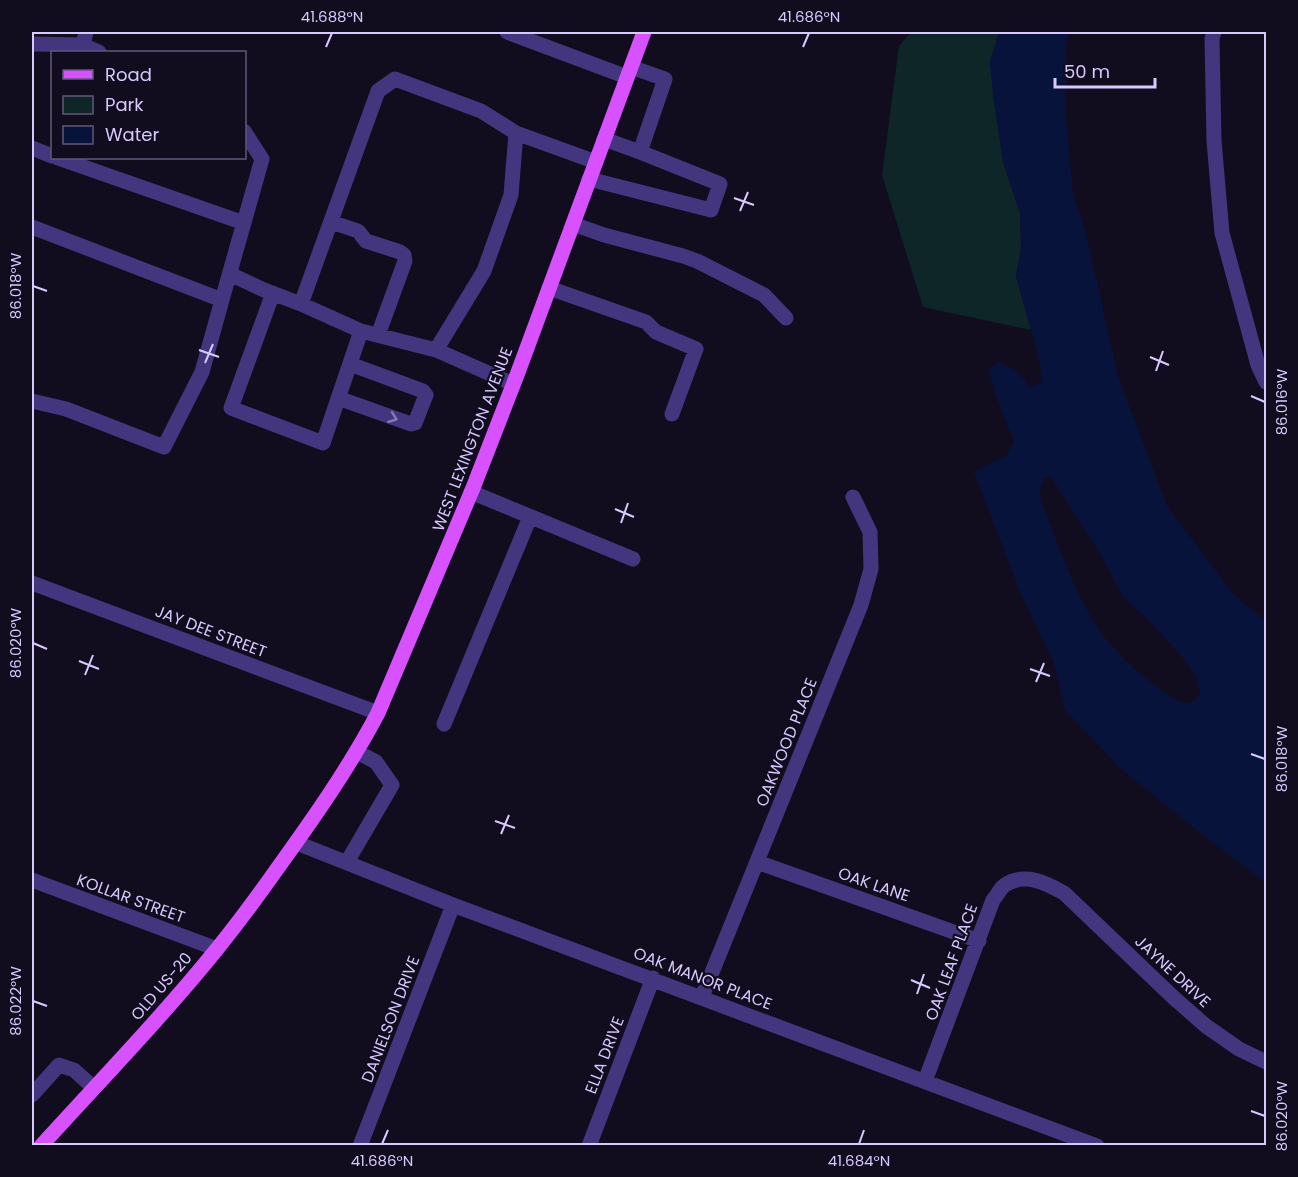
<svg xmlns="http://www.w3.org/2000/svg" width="1298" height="1177" font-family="Poppins,sans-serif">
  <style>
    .green { fill: #0f2629 }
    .water { fill: #08133c; fill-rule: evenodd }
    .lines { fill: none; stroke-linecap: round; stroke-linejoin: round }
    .minor { stroke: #44367e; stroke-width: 15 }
    .major { stroke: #d851ff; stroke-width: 15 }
    .oneway { stroke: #8779b8 }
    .ticks { fill: none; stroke: #d8caff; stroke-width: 2 }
    .labels { text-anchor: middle; stroke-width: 4.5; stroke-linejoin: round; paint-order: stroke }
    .street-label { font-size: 16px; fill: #d8caff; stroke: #120c1f }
    .neatline { fill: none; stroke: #d8caff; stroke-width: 2 }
    .ticks-label { font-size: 15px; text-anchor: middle; fill: #d8caff }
  </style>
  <rect width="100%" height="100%" fill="#120c1f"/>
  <path class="green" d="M 911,32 L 999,32 L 990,62 L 1003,162 L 1020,213 L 1021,249 L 1016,276 L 1031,330 L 923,307 L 882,175 L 899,46 Z"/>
  <path class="water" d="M 999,32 L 1069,32 L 1066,44 L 1066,116 L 1073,193 L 1086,233 L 1118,376 L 1167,506 L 1234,595 L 1266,621 L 1266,883 L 1190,825 L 1119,767 L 1065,710 L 1054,663 L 1022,597 L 974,472 L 1006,456 L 1014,442 L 994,390 L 989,371 L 998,361 L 1015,370 L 1031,387 L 1042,382 L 1039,359 L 1016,276 L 1021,249 L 1020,213 L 1003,162 L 993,96 L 990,62 ZM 1051,477 L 1102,557 L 1123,597 L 1150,622 L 1179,653 L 1197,678 L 1200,694 C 1187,712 1176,700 1162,690 C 1141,676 1124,660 1108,641 C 1083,611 1064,562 1051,526 C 1047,515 1040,503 1040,491 C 1040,487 1043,482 1044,478 Z"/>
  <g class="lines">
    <path class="minor" d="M 86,32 L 83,45 L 99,52
      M 507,32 L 627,77
      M 1214,32 L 1212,39 L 1214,141 L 1222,233 L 1258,365 L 1266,382
      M 32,44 L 83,45
      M 604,139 L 640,152 L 665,79 L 631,67
      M 32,148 L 52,156
      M 58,158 L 244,223
      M 589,179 L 711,210 L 720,184 L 640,152
      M 331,222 L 358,231 L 366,241 L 400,252 L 404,255 L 405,261 L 378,335
      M 573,224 L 604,235 L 683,256 L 697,261 L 764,295 L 786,318
      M 32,227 L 222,300 L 262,159 L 244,131
      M 230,274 L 264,290 L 301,304 L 361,331 L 436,350
      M 549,288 L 646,322 L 656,332 L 696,349 L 672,414
      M 273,293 L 231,408 L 323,443 L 361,331
      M 301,304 L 378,91 L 395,79 L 481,111 L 516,133
      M 513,384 L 436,350 L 484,271 L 511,195 L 516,133 L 596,162
      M 338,398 L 411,424 L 415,423 L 426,395 L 423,391 L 350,364
      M 32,401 L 66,409 L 164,447 L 202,372 L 222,300
      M 471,492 L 633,559
      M 32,583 L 378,713
      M 444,724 L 530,517
      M 297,843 L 453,905 L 1097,1146
      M 347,862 L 392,785 L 376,762 L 357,752
      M 757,862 L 979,941
      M 32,880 L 217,949
      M 702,997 L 861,605 L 871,569 L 870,532 L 853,497
      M 925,1081 L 993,900 C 997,896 1000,888 1005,885 C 1025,872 1046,883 1064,893 L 1174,998 L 1206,1026 L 1239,1049 L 1266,1062
      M 32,1095 L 59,1065 L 74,1070 L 94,1088
      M 360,1146 L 453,905
      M 589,1146 L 653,978"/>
    <path class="major" d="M 41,1146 C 100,1081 162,1017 217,949 C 238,923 258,896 277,869 C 313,819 349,768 378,713 L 473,488 L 517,375 L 644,32"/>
  </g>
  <defs><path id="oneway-chevron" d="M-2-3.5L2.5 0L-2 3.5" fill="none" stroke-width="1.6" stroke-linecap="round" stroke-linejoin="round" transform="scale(1.5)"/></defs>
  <use class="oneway" href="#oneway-chevron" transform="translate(393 418) rotate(20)"/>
  <path class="ticks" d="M 326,47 L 332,33M 803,47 L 809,33M 734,198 L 754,205M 740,211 L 748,192M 33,286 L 47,291M 199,350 L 219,357M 1150,357 L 1169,365M 205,363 L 213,344M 1156,371 L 1163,351M 1251,396 L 1265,402M 615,509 L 634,517M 621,523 L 628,503M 33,643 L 47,649M 79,661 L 99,669M 1030,669 L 1050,676M 85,675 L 93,655M 1036,682 L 1044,663M 1251,754 L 1265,759M 495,821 L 515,828M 501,834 L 509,815M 911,980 L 930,988M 917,994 L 924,974M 33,1001 L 47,1006M 1251,1111 L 1265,1116M 382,1144 L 388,1130M 859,1144 L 864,1130"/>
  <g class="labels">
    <g class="street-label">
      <text transform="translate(472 439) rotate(-69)" y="6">WEST LEXINGTON AVENUE</text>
      <text transform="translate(211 631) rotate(21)" y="6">JAY DEE STREET</text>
      <text transform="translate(786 742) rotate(-68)" y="6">OAKWOOD PLACE</text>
      <text transform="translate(874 884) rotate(19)" y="6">OAK LANE</text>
      <text transform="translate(131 898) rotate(20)" y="6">KOLLAR STREET</text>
      <text transform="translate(951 962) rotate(-70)" y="6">OAK LEAF PLACE</text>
      <text transform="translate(1173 971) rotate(43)" y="6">JAYNE DRIVE</text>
      <text transform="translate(703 978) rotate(21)" y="6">OAK MANOR PLACE</text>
      <text transform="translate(161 986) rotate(-49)" y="6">OLD US-20</text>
      <text transform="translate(390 1019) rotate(-69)" y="6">DANIELSON DRIVE</text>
      <text transform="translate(604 1055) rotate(-69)" y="6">ELLA DRIVE</text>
    </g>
  </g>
  <rect width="1298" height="1177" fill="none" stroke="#120c1f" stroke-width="66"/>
  <rect x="51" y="51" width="195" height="108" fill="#120c1f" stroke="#615879" stroke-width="1.5"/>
  <rect x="63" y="70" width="30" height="9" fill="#d851ff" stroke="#615879" stroke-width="1.5"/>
  <text x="105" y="81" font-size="18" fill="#d8caff">Road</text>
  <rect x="63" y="96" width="30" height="18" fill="#0f2629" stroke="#615879" stroke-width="1.5"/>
  <text x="105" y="111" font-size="18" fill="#d8caff">Park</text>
  <rect x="63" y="126" width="30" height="18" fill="#08133c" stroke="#615879" stroke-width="1.5"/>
  <text x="105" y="141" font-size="18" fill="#d8caff">Water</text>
  <path d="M1055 78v9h100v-9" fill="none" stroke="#d8caff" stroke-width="3"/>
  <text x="1064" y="78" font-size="18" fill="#d8caff" stroke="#120c1f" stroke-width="4.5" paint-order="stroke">50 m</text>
  <rect x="33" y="33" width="1232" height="1111" class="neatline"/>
  <g class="ticks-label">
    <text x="332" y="22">41.688°N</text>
    <text x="809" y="22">41.686°N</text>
    <text transform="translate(16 286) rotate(-90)" y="5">86.018°W</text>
    <text transform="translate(1282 402) rotate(-90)" y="5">86.016°W</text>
    <text transform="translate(16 643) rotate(-90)" y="5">86.020°W</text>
    <text transform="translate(1282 759) rotate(-90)" y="5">86.018°W</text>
    <text transform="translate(16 1001) rotate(-90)" y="5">86.022°W</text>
    <text transform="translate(1282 1116) rotate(-90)" y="5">86.020°W</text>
    <text x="382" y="1166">41.686°N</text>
    <text x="859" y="1166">41.684°N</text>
  </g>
</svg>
